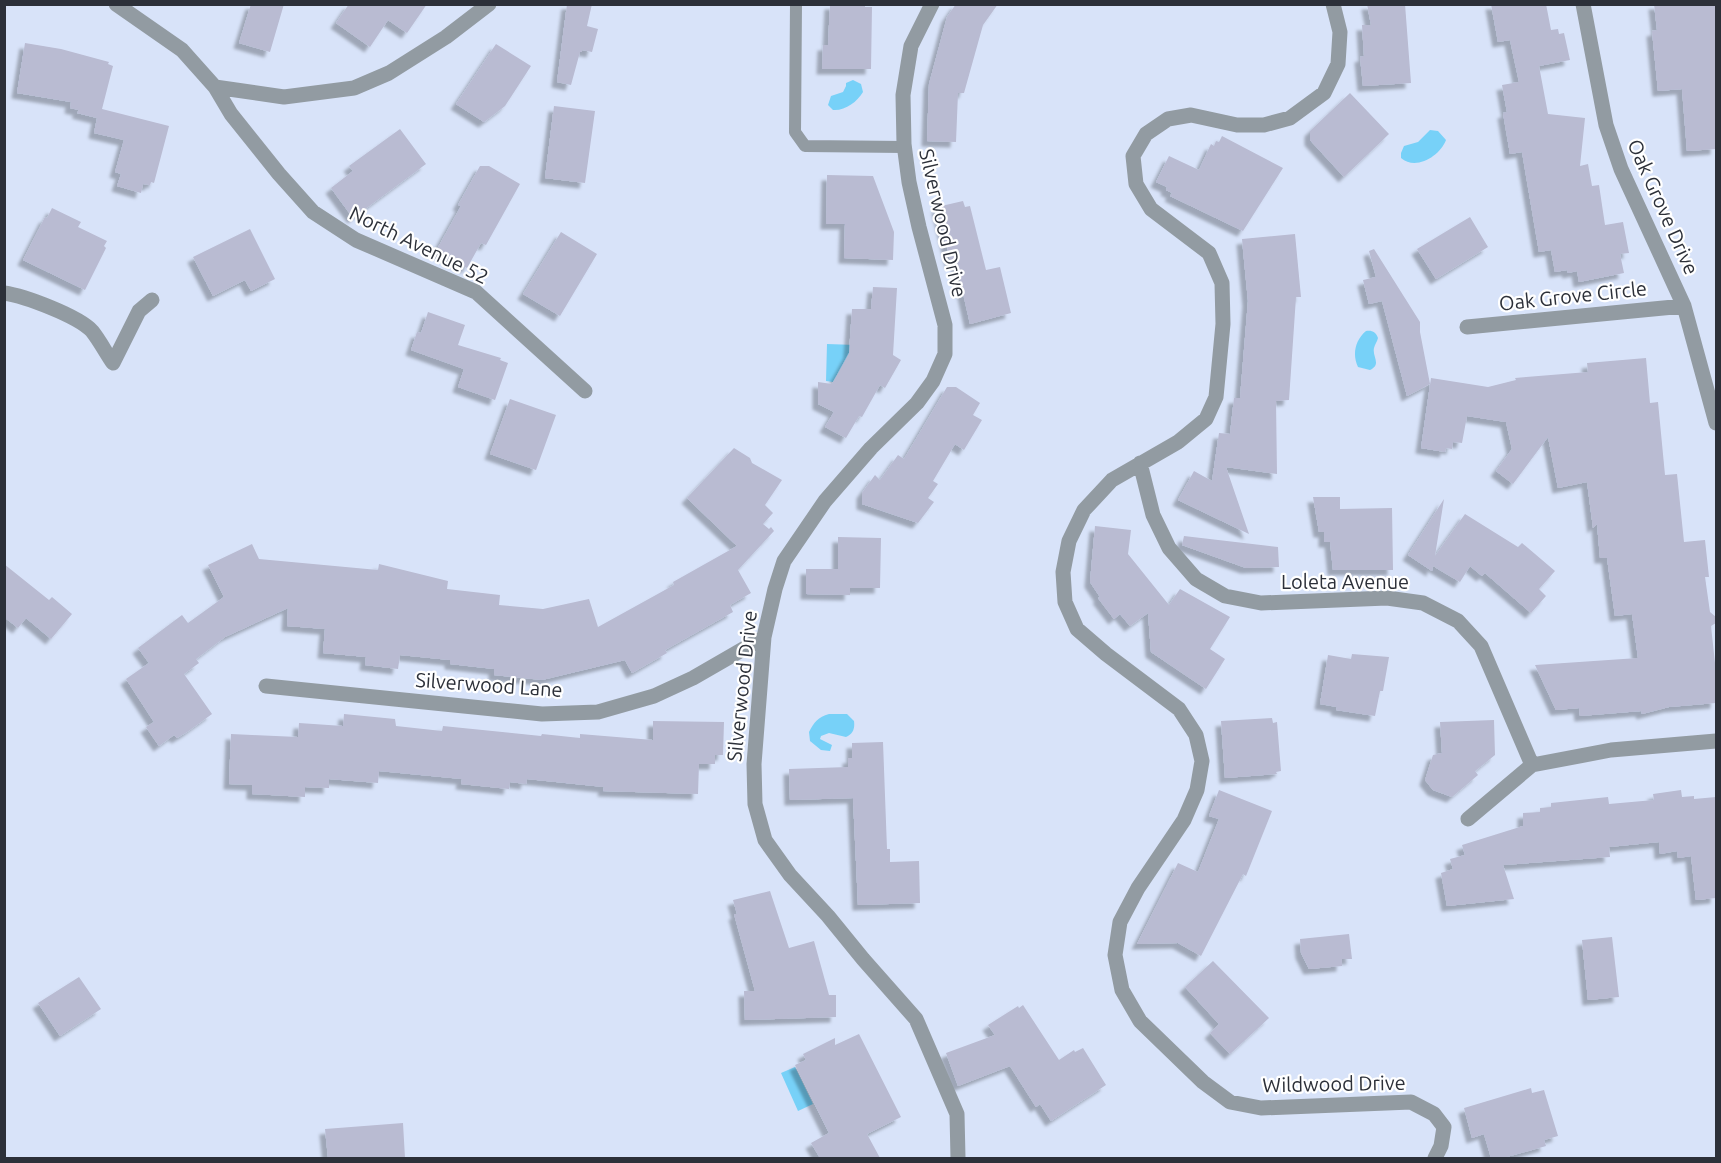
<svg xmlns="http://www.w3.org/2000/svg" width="1721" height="1163" font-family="Ubuntu,sans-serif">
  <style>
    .water { fill: #77d1f8 }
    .building { fill: #b9bbd2; filter: url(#shadow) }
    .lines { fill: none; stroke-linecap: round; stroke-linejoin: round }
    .lane { stroke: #929ba2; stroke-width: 12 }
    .street { stroke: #929ba2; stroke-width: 15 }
    .labels { text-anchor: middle; stroke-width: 4.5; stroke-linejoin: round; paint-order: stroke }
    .street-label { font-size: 20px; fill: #2c3039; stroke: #fff }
  </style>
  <defs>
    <filter id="shadow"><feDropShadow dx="-5.5" dy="5.5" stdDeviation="1.5" flood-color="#0004"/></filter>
  </defs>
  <rect width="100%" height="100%" fill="#d8e3f9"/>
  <path class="water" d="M 853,80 L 861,84 L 863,92 C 857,102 845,111 833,110 L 828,105 L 831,96 L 843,92 L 846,86 L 846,83 Z
    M 1430,130 L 1438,131 L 1446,140 C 1440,156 1416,171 1401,158 L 1401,153 L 1404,146 L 1418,142 Z
    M 1366,331 C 1372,330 1376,332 1378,338 C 1377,342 1375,344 1374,348 C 1372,357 1382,364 1370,370 L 1358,367 C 1352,355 1355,340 1366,331 Z
    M 827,344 L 856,345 L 833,382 L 826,381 Z
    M 829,714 L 847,714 L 854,721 C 855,729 853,734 846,737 L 829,733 L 821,736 L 820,739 L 832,745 L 830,751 L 821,750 L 810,741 L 809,732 C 814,722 818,717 829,714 Z
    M 795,1067 L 813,1104 L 798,1111 L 781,1073 Z"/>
  <path class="building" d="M 251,4 L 284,4 L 270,52 L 239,43 Z
    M 349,4 L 427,4 L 407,33 L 388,20 L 370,47 L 336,23 Z
    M 567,4 L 592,4 L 587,26 L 598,29 L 592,52 L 582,50 L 582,52 L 580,52 L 571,85 L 557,82 Z
    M 830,4 L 865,4 L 865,7 L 872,7 L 871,69 L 822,69 L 823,45 L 828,45 Z
    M 956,4 L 998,4 L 983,25 L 964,93 L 958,93 L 956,142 L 927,141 L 929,84 L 947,17 Z
    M 1367,4 L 1405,4 L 1411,83 L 1363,86 L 1360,57 L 1364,56 L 1362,25 L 1371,25 Z
    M 1491,4 L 1546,4 L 1551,30 L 1558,29 L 1559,34 L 1564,33 L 1570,60 L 1539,66 L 1548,114 L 1585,118 L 1580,166 L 1588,164 L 1592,186 L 1599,185 L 1605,225 L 1623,222 L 1629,253 L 1620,254 L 1624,273 L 1579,282 L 1577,271 L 1568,273 L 1567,270 L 1555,272 L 1551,250 L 1539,252 L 1522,152 L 1510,154 L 1503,113 L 1507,112 L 1502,85 L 1519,82 L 1510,40 L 1498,42 Z
    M 1654,4 L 1715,4 L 1716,149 L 1687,151 L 1682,89 L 1658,91 L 1652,31 L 1657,30 Z
    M 25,43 L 61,49 L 109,62 L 108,64 L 113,66 L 102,109 L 169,126 L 154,183 L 151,182 L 150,185 L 143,184 L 141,193 L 117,186 L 121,174 L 115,172 L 124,140 L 94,133 L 97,118 L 77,113 L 79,110 L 70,108 L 71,102 L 17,93 Z
    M 496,44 L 531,66 L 505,106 L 484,122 L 456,104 Z
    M 1350,93 L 1389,134 L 1344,177 L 1310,140 L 1310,131 Z
    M 554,106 L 595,111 L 585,183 L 545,178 Z
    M 400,129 L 426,164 L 353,218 L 331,188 L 353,171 L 349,166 Z
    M 1222,136 L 1283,168 L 1243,231 L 1170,196 L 1172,193 L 1166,190 L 1167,187 L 1156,182 L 1169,156 L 1199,170 L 1211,144 L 1214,146 L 1216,141 L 1219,142 Z
    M 480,166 L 489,166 L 520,184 L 486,245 L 481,243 L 467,268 L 436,251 L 461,206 L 458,205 Z
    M 827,175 L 873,176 L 894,232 L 893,260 L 844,258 L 845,224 L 826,224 Z
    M 963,201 L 965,207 L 970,206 L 986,270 L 1000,267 L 1011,313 L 970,324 L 956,262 L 951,263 L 937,207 Z
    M 52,208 L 81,222 L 78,227 L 107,241 L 104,246 L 106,248 L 85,290 L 23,260 L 45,217 L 47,218 Z
    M 1470,217 L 1488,247 L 1436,279 L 1417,249 Z
    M 250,229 L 275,279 L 251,291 L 245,280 L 213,296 L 193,257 Z
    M 561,232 L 597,254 L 560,316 L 523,294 Z
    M 1295,234 L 1301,297 L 1296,297 L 1289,400 L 1276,401 L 1277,474 L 1226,467 L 1249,534 L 1178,500 L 1194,471 L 1212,481 L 1219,433 L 1230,434 L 1234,398 L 1240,398 L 1248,301 L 1242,239 Z
    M 1374,249 L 1420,322 L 1420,332 L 1430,384 L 1407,396 L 1382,301 L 1369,304 L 1363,280 L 1376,277 L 1369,251 Z
    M 873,287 L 897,288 L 893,355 L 901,360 L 885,388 L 880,385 L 862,417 L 859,416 L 846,438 L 825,427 L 834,412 L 818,404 L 818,382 L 832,384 L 849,353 L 852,309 L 871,309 Z
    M 428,312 L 465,325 L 458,345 L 501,358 L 500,360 L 508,363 L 495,400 L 458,387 L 464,369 L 411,350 L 417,332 L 421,333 Z
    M 1646,358 L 1650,403 L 1658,402 L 1665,475 L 1677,474 L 1684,542 L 1705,540 L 1709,577 L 1705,577 L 1710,612 L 1716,617 L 1716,623 L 1711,626 L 1715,663 L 1716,663 L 1716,703 L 1669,707 L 1642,714 L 1641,711 L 1580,716 L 1579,708 L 1556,710 L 1535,665 L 1638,658 L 1632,614 L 1615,616 L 1607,558 L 1600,558 L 1597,524 L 1593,528 L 1587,482 L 1558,488 L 1548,437 L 1513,484 L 1496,471 L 1512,449 L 1506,422 L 1467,416 L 1462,443 L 1453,442 L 1452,449 L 1446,448 L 1445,452 L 1421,448 L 1431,378 L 1488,387 L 1516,380 L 1515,378 L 1588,372 L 1587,363 Z
    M 947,387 L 956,387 L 980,403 L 973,415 L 982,420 L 964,450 L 955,444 L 933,481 L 938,484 L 928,498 L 934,502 L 918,523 L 862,504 L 862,493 L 875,475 L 880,480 L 898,455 L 904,459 Z
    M 510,399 L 556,415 L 536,470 L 490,454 Z
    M 734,448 L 750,458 L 752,463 L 782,480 L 765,505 L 773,513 L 763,524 L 769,529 L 771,527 L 774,531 L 738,570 L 751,593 L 730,605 L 733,612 L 665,650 L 667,653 L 632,673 L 625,660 L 542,680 L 494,675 L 494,669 L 450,664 L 450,660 L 400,655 L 398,669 L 365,665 L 366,657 L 323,653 L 325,629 L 287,626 L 288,608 L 225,637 L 196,659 L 199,663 L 184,674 L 212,714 L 187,732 L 177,738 L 174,735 L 159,746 L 146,727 L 154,722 L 126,679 L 149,663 L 138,648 L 182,615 L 188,623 L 224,597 L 208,565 L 252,544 L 259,559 L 378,570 L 379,564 L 448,581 L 447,589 L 500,595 L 499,605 L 543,609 L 589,599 L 598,627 L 674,585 L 673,582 L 737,546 L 687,498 Z
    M 1313,497 L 1340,497 L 1340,509 L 1392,508 L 1393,570 L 1333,570 L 1330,542 L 1324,542 L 1324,532 L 1319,532 Z
    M 1444,499 L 1435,556 L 1465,514 L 1518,547 L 1522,543 L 1555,571 L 1539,589 L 1546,596 L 1531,613 L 1485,573 L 1482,576 L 1470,566 L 1460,582 L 1433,566 L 1432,571 L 1408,555 Z
    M 1095,526 L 1131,530 L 1128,554 L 1169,605 L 1180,589 L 1230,617 L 1210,649 L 1225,659 L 1206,689 L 1151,652 L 1148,613 L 1130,626 L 1120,614 L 1114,619 L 1098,598 L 1100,597 L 1090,582 Z
    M 1184,536 L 1278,547 L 1279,567 L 1246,568 L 1182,545 Z
    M 838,537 L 881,538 L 880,588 L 850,588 L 850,595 L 806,594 L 806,569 L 838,569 Z
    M 4,564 L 49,600 L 52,597 L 72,614 L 51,639 L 26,618 L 18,628 L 4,617 Z
    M 1352,654 L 1389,657 L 1383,691 L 1380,691 L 1375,716 L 1336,710 L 1337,707 L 1320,704 L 1328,655 L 1351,659 Z
    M 344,714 L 395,719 L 396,726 L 442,731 L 443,726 L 541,736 L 542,734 L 580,738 L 580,734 L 653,740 L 653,721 L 724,722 L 723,755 L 715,755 L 715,764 L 699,764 L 698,794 L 603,791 L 604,787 L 527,779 L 526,784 L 510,782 L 509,789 L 461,784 L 462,779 L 379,771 L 378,783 L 329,779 L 329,788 L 305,787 L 305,797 L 252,794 L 252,785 L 229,784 L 231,734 L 298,737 L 299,723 L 343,726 Z
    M 1272,718 L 1273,723 L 1277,722 L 1281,771 L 1276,772 L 1277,774 L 1225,778 L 1221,721 Z
    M 1494,720 L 1495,755 L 1475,771 L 1478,775 L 1452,797 L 1433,790 L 1425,780 L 1433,755 L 1442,753 L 1440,722 Z
    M 883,742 L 887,849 L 890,849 L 890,862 L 919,861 L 920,903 L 858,905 L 853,798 L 790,800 L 789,769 L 848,767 L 848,758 L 852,758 L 852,743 Z
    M 1219,790 L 1272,811 L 1246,876 L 1243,874 L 1201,956 L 1178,943 L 1137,944 L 1178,863 L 1198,872 L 1219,819 L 1209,816 Z
    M 1681,790 L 1682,797 L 1694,796 L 1694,799 L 1716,797 L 1716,898 L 1696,900 L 1691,856 L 1678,858 L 1677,851 L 1660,854 L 1659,842 L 1609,847 L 1610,857 L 1503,865 L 1514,899 L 1447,906 L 1441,873 L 1453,869 L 1450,859 L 1465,855 L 1462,845 L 1523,826 L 1523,813 L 1540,812 L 1540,808 L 1551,807 L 1551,803 L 1608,797 L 1609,804 L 1654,800 L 1653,794 Z
    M 770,891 L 789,948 L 814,941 L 829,995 L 836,995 L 836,1017 L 745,1020 L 744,991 L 755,991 L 734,914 L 737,914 L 733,900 Z
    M 1349,934 L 1352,959 L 1342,959 L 1342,966 L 1309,969 L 1301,953 L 1300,939 Z
    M 1612,937 L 1619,997 L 1588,1000 L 1582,940 Z
    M 1213,961 L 1269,1018 L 1230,1054 L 1210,1033 L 1219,1024 L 1185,987 Z
    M 79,977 L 101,1009 L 60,1036 L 38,1003 Z
    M 1023,1005 L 1059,1060 L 1074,1050 L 1075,1052 L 1083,1048 L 1106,1085 L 1051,1121 L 1040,1104 L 1036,1107 L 1010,1066 L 958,1086 L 946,1053 L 995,1035 L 988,1025 L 1018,1006 L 1019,1008 Z
    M 859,1034 L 901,1117 L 867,1134 L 880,1158 L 820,1158 L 811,1143 L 829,1133 L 795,1065 L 806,1060 L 803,1054 L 835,1038 L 835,1045 Z
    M 1531,1088 L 1532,1093 L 1544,1090 L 1558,1136 L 1544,1140 L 1546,1146 L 1503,1158 L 1491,1158 L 1484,1134 L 1472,1138 L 1464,1108 Z
    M 403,1123 L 405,1158 L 328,1158 L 325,1129 Z"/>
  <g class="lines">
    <path class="lane" d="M 796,4 L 795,132 L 805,146 L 904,147"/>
    <path class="street" d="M 116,4 L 182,50 L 215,87 L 231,114 L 279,174 L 313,212 L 356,240 L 476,292 L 585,391
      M 932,4 L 911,46 L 903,95 L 904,144 L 909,182 L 919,227 L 945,325 L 945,354 L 933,381 L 917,403 L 871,448 L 825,501 L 784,561 L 775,589 L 764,637 L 754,764 L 755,804 L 765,840 L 790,875 L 828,916 L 863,959 L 916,1019 L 957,1114 L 958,1158
      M 1333,4 L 1340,32 L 1338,64 L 1324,93 L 1290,118 L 1264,125 L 1237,125 L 1191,115 L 1168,119 L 1146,134 L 1133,156 L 1136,184 L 1151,209 L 1209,253 L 1222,283 L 1223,324 L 1216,397 L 1206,419 L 1178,442 L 1112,480 L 1084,510 L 1069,541 L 1063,572 L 1065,602 L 1077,629 L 1106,654 L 1179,709 L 1196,735 L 1202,761 L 1197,790 L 1184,820 L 1138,888 L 1120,922 L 1115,955 L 1122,990 L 1140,1021 L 1203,1082 L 1230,1102 L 1261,1108 L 1411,1102 L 1434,1114 L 1444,1127 L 1441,1146 L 1435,1158
      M 1583,4 L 1606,125 L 1621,169 L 1684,306 L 1716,423
      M 215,87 L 284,97 L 354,88 L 389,73 L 446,37 L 489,4
      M 4,293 C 25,296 78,316 92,331 C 100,341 106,353 113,363 L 139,311 L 152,300
      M 1467,327 L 1684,306
      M 1140,463 L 1153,515 L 1169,548 L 1196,579 L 1225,596 L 1261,603 L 1387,598 L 1423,603 L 1458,621 L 1481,646 L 1532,765 L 1611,750 L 1716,741
      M 266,686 L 542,714 L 598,712 L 654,696 L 693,678 L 764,637
      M 1468,819 L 1532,765"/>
  </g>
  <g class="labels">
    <g class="street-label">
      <text transform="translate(1663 207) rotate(66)" y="7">Oak Grove Drive</text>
      <text transform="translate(943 223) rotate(77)" y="7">Silverwood Drive</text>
      <text transform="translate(419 245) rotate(26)" y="7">North Avenue 52</text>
      <text transform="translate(1573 296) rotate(-6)" y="7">Oak Grove Circle</text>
      <text x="1345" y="589">Loleta Avenue</text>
      <text transform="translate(489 685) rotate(4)" y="7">Silverwood Lane</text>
      <text transform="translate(742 686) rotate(-84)" y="7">Silverwood Drive</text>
      <text transform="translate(1334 1084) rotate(-1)" y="7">Wildwood Drive</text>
    </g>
  </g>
  <rect width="1721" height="1163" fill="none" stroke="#2c3039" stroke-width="12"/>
</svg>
